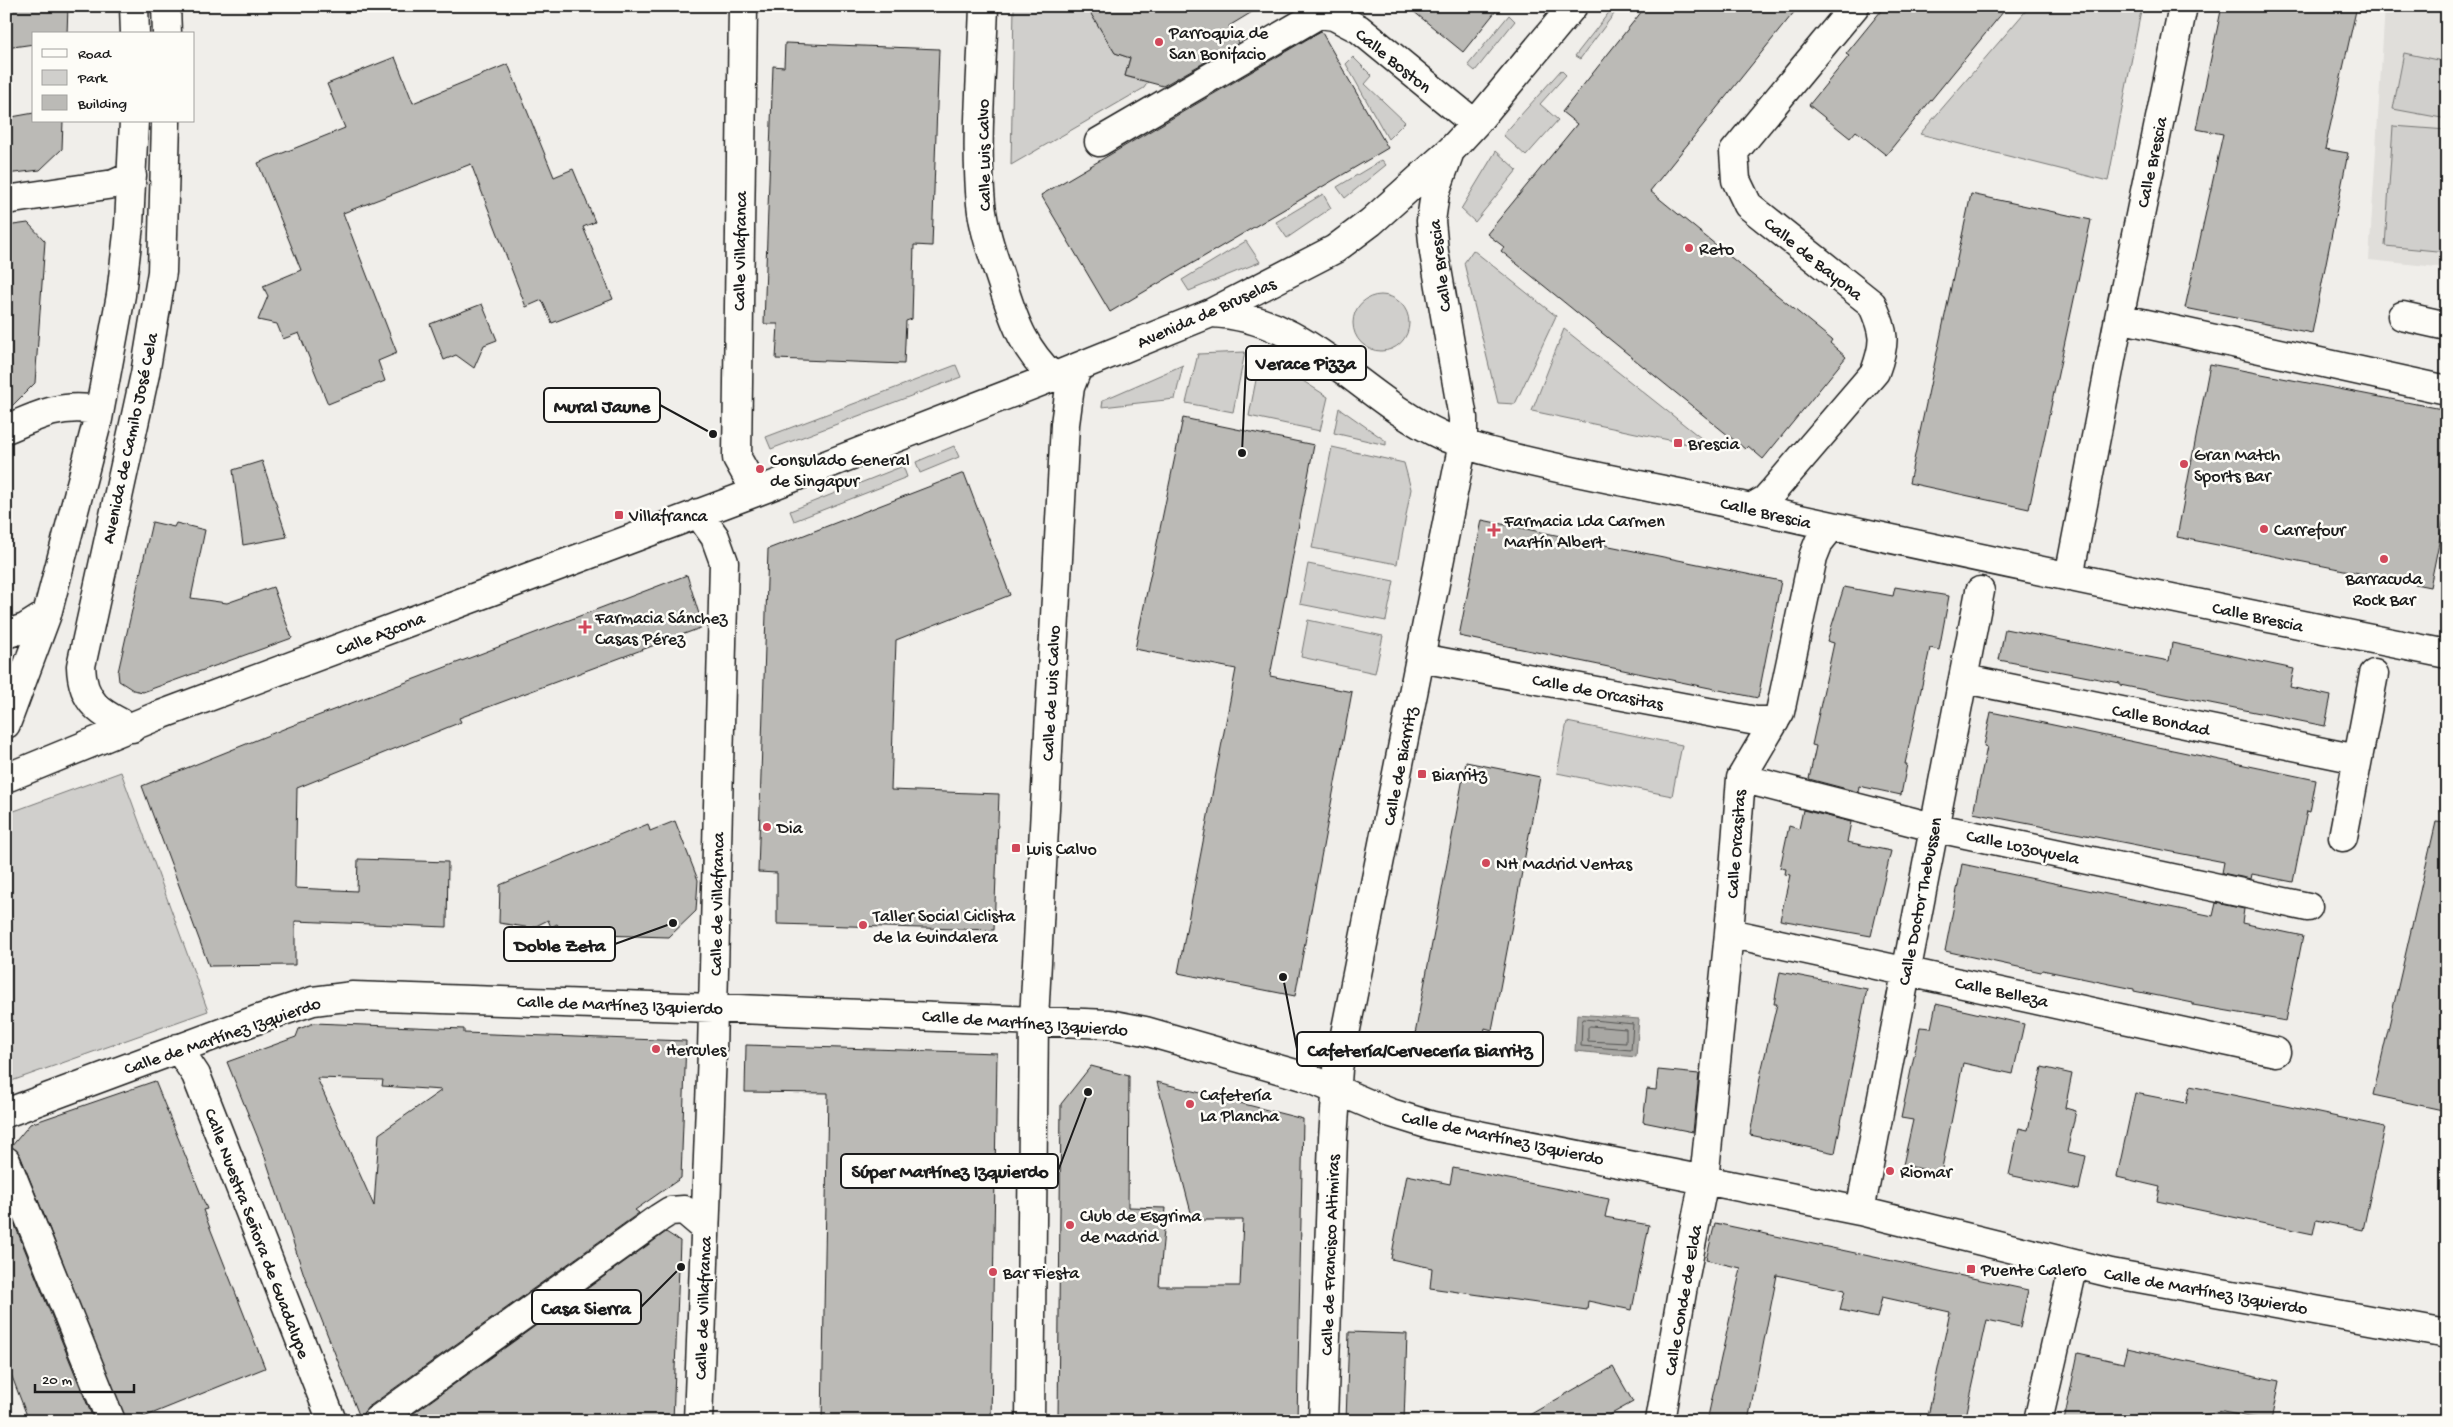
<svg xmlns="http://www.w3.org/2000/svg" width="2453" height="1427" font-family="'Gochi Hand',sans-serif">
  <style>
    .built { fill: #e0deda }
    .green { fill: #d0cfcc; stroke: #767674 }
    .water { fill: #a8a7a3; stroke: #706f6d }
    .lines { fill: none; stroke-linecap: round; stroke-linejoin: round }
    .shore { stroke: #545452; stroke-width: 1 }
    .building { fill: #bbbab6; stroke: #1c1c1c; fill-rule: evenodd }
    .minor-casing { stroke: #1c1c1c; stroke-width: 31 }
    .minor { stroke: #fdfcf7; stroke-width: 28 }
    .poi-dot { fill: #d1495b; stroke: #fdfcf7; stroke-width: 2 }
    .labels { text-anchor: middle; stroke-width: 5; stroke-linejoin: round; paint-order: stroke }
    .poi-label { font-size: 18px; fill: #1c1c1c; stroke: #fdfcf7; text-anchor: start }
    .street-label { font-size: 18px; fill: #1c1c1c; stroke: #fdfcf7 }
    .leader { fill: none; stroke: #1c1c1c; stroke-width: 2 }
    .callout-dot { fill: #1c1c1c; stroke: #fdfcf7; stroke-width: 2 }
    .callout { fill: #fdfcf7; stroke: #1c1c1c; stroke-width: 2 }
    .callout-label { font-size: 19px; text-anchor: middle; font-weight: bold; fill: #1c1c1c }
  </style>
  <rect width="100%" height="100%" fill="#f0eeea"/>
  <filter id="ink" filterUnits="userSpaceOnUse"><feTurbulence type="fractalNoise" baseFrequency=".02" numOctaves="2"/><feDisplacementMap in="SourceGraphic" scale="10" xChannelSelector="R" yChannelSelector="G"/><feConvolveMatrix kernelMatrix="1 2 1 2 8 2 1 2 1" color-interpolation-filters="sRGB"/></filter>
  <g filter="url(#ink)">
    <path class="built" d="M 2385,6 L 2447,6 L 2447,268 L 2369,260 Z"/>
    <path class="green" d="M 1014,6 L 1087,6 L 1115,53 L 1130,58 L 1125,76 L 1135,79 L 1136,74 L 1151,77 L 1144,88 L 1011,165 Z
      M 1614,6 L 1620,6 L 1580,59 L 1575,56 Z
      M 2030,6 L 2142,6 L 2108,181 L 1920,134 Z
      M 1509,15 L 1515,21 L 1475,71 L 1468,65 Z
      M 2404,53 L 2447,62 L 2447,119 L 2393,109 Z
      M 1353,57 L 1372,76 L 1365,84 L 1405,122 L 1388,139 L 1346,64 Z
      M 1561,70 L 1566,75 L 1540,104 L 1558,120 L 1526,156 L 1503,135 Z
      M 2393,126 L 2447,130 L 2447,252 L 2385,246 Z
      M 1496,151 L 1517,170 L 1475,222 L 1461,209 Z
      M 1382,160 L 1386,165 L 1345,198 L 1337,187 Z
      M 1323,194 L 1331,208 L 1287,238 L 1276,222 Z
      M 1246,241 L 1260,262 L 1189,291 L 1182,280 Z
      M 1473,250 L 1556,316 L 1515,404 L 1498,403 L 1464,263 Z
      M1353 323a28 28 0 1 1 56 0a28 28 0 1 1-56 0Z
      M 1564,329 L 1716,450 L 1532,411 Z
      M 1245,352 L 1233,412 L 1186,403 L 1198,354 Z
      M 1261,354 L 1328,397 L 1320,431 L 1249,416 Z
      M 956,365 L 961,377 L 771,449 L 766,437 Z
      M 1183,365 L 1175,399 L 1102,407 L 1103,400 Z
      M 1339,408 L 1386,441 L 1386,445 L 1334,433 Z
      M 954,446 L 959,457 L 920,473 L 916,462 Z
      M 1332,447 L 1404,463 L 1411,489 L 1397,564 L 1312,548 Z
      M 903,466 L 907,477 L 794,521 L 790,511 Z
      M 1308,564 L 1394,581 L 1386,621 L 1300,604 Z
      M 1308,620 L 1383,636 L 1375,673 L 1301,657 Z
      M 1567,722 L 1682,745 L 1672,796 L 1557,773 Z
      M 121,772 L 208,1011 L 6,1083 L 6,814 Z"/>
    <path class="water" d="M 1577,1014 L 1639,1019 L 1636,1057 L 1575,1051 Z"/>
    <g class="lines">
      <path class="shore" d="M 1584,1019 L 1633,1024 L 1631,1050 L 1581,1046 L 1582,1022 Z
        M 1590,1026 L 1626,1029 L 1626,1043 L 1588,1041 L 1588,1028 Z"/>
    </g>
    <path class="building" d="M 6,6 L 68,6 L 67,34 L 34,34 L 34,44 L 6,48 Z
      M 1086,6 L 1262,6 L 1229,26 L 1239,43 L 1163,86 L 1125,76 L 1130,58 L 1115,53 Z
      M 1407,6 L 1500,6 L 1463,52 Z
      M 1646,6 L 1799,6 L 1650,191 L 1832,340 L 1830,343 L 1846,357 L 1763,459 L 1748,446 L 1745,449 L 1501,251 L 1504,247 L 1487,234 L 1577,124 L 1562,112 Z
      M 1885,6 L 2008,6 L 1886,155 L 1856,131 L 1850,138 L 1809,105 L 1849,56 L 1846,54 Z
      M 2222,6 L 2357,6 L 2325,149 L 2348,153 L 2312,333 L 2185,308 L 2223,134 L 2196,129 Z
      M 1321,31 L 1388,148 L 1110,312 L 1041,195 Z
      M 785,43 L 939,49 L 932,246 L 914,245 L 912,319 L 906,321 L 904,364 L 776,359 L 778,324 L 764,324 L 773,66 L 784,67 Z
      M 395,57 L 413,103 L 508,64 L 554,177 L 573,169 L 595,222 L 583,227 L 613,299 L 552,323 L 542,300 L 526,307 L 471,164 L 343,213 L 397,353 L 378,361 L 385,381 L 328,404 L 299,333 L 283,339 L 277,324 L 258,320 L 268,296 L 263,286 L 301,270 L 258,163 L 345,128 L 327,84 Z
      M 34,113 L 34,121 L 63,121 L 62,149 L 40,170 L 6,174 L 6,118 Z
      M 1971,194 L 2091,220 L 2029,509 L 1909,483 Z
      M 28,223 L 45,241 L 35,383 L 6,412 L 6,226 Z
      M 482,304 L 497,340 L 484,345 L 474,368 L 456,355 L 444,360 L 430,324 Z
      M 2210,364 L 2447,410 L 2447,503 L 2430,587 L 2177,537 Z
      M 1183,418 L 1314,445 L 1270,676 L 1352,692 L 1295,996 L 1178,973 L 1236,669 L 1135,649 Z
      M 262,461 L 287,537 L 243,545 L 233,470 Z
      M 964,473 L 1010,595 L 896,640 L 891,790 L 999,794 L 994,930 L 777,924 L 777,873 L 758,872 L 768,549 Z
      M 1482,520 L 1781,581 L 1758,698 L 1459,636 Z
      M 152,522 L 174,527 L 176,523 L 205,530 L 191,598 L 227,603 L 273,587 L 292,638 L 143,692 L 133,690 L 119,681 L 118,672 Z
      M 687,575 L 703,627 L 459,718 L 461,722 L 297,788 L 295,888 L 357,891 L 358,859 L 448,862 L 447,927 L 295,921 L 295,965 L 209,966 L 142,786 L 286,728 Z
      M 1844,587 L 1893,596 L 1895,587 L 1949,596 L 1939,650 L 1930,648 L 1905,764 L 1907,764 L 1901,795 L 1859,786 L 1858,792 L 1809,779 L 1816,746 L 1812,745 L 1834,643 L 1827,641 Z
      M 2005,629 L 2169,661 L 2172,643 L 2294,669 L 2290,687 L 2331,696 L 2325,726 L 2120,685 L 2120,683 L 1999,660 Z
      M 1991,712 L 2316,780 L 2310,812 L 2307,811 L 2293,882 L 2252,874 L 2251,879 L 2222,873 L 2224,862 L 1973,813 L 1987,747 L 1984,746 Z
      M 1466,762 L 1540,777 L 1492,1030 L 1485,1028 L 1480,1053 L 1458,1049 L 1458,1060 L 1410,1061 Z
      M 1803,810 L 1851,822 L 1847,842 L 1891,851 L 1871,936 L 1780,920 L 1790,875 L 1785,874 L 1786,869 L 1780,868 L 1789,826 L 1799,829 Z
      M 675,821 L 698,880 L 696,911 L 669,937 L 565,934 L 557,924 L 551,927 L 548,920 L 532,928 L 499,923 L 500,885 L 648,824 L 650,831 Z
      M 2436,822 L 2447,823 L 2447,1111 L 2373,1095 Z
      M 1962,864 L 2213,916 L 2216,903 L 2244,909 L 2242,923 L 2303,936 L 2286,1021 L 2193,1005 L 2193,1003 L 2134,991 L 2134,989 L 2042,970 L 2041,972 L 1945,951 Z
      M 1780,972 L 1867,989 L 1835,1153 L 1750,1135 L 1761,1072 L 1777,1004 L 1774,1004 Z
      M 1936,1004 L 2024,1024 L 2013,1074 L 1963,1063 L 1941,1173 L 1903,1165 L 1913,1120 L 1901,1118 L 1920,1027 L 1931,1028 Z
      M 314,1023 L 464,1029 L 464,1033 L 686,1041 L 681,1178 L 635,1210 L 639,1213 L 367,1408 L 361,1420 L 304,1275 L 262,1148 L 227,1062 L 296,1037 L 299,1029 ZM 317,1078 L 383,1080 L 382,1086 L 442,1090 L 379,1134 L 374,1206 Z
      M 746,1045 L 997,1053 L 991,1421 L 822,1421 L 828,1093 L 745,1092 Z
      M 1091,1066 L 1129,1076 L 1128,1207 L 1166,1208 L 1159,1286 L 1240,1286 L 1243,1220 L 1193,1220 L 1157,1082 L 1303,1119 L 1297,1421 L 1058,1421 L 1061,1104 Z
      M 2042,1067 L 2072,1074 L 2065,1108 L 2076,1111 L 2067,1152 L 2086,1156 L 2079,1190 L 2009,1175 L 2019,1128 L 2028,1130 Z
      M 1658,1070 L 1699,1074 L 1693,1132 L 1643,1122 L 1647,1089 L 1656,1090 Z
      M 155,1081 L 207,1209 L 203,1210 L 265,1368 L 134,1421 L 126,1421 L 20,1155 L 11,1147 L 30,1124 Z
      M 2190,1086 L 2385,1127 L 2363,1230 L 2316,1220 L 2313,1234 L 2157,1201 L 2160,1187 L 2117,1177 L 2135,1093 L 2186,1103 Z
      M 1453,1168 L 1609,1199 L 1605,1217 L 1649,1225 L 1632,1310 L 1588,1301 L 1587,1310 L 1430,1288 L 1432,1268 L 1391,1259 L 1407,1175 L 1450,1184 Z
      M 6,1203 L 94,1421 L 29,1421 L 6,1361 Z
      M 1715,1223 L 2028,1290 L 2020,1327 L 1987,1320 L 1965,1421 L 1927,1421 L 1950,1312 L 1882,1297 L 1877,1318 L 1840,1310 L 1845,1290 L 1777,1275 L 1748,1421 L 1707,1421 L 1741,1268 L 1706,1260 Z
      M 666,1232 L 680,1241 L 673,1421 L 403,1421 Z
      M 1349,1332 L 1407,1334 L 1404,1421 L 1346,1421 Z
      M 2127,1348 L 2279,1381 L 2271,1421 L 2223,1412 L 2201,1415 L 2200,1421 L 2064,1421 L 2078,1353 L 2123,1363 Z
      M 1613,1367 L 1633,1402 L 1599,1421 L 1519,1421 Z"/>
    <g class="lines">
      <defs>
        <path id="minor" d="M 134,6 L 135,34
          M 166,6 L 167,34
          M 743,6 L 737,458 L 756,492
          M 984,6 C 982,72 975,139 981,204 C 984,233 995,261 1004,289 C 1016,326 1025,350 1053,377
          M 1099,142 L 1319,14 L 1334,16 L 1359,29 L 1475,124
          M 6,200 L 114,184 L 132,176
          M 1211,313 C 1307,316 1361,399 1443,436 C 1460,444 1480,449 1498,454 C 1580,475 1664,489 1746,507 C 1979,559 2213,607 2447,654
          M 2402,316 L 2447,326
          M 2119,318 L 2447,390
          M 6,429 C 35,417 57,405 89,409 L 98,419
          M 1751,508 L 1765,500 L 1774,490 L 1875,372 C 1886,342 1885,333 1872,304 L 1748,205 L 1736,180 L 1734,152 L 1855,6
          M 698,513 L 715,537 L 724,562 L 712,1051 L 698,1421
          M 2069,577 L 2119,318 L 2183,6
          M 6,634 L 25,628 L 47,614
          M 1421,658 L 1756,721 L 1775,721
          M 1965,679 L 2357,759
          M 6,724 L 47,614 L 98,419 L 121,295 L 129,225 L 134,121
          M 132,728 C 101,714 82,703 81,666 L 145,374 L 162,272 L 166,121
          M 6,778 L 155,717 L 756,492 L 1053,377 L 1211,313 L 1335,249 L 1371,222 L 1451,150 L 1475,124 L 1573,6
          M 1741,778 L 1933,827 L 2308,907
          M 2343,837 L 2374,674
          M 1729,933 L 2276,1052
          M 178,1048 L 196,1075 L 332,1421
          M 6,1113 L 256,1020 L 313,1001 L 353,996 L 713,1008 L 1109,1024 L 1145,1031 L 1306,1077 L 1388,1112 L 1433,1126 L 1860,1211 L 2111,1273 L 2447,1334
          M 6,1161 L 111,1421
          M 1860,1211 L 1980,591
          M 376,1421 L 659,1218 L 670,1211 L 684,1210 L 704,1227
          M 1030,1421 L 1034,1020 L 1065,424 L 1070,387 L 1078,367
          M 1323,1421 L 1333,1138 L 1338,1069 L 1463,443 L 1463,418 L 1434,252 L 1431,221 L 1435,193 L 1449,154
          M 1660,1421 L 1683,1286 L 1704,1180 L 1729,933 L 1741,778 L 1780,712 L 1813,557 L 1819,542 L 1831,527
          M 2038,1421 L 2074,1264"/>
      </defs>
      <use href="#minor" class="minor-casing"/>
      <use href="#minor" class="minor"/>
    </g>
  </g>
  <g class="poi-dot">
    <circle cx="1159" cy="42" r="5"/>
    <circle cx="1689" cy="248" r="5"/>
    <rect x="1673" y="438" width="10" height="10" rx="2.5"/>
    <circle cx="2184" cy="464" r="5"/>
    <circle cx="760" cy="469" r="5"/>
    <rect x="614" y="510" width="10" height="10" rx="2.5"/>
    <circle cx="2264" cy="529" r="5"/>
    <path d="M1491.5 522.5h5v5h5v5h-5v5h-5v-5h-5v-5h5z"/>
    <circle cx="2384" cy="559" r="5"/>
    <path d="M582.5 619.5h5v5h5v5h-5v5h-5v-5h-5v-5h5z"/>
    <rect x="1417" y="769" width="10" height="10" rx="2.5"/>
    <circle cx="767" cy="827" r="5"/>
    <rect x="1011" y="843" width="10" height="10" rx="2.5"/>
    <circle cx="1486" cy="863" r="5"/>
    <circle cx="863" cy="925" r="5"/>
    <circle cx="656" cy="1049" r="5"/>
    <circle cx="1190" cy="1104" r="5"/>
    <circle cx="1890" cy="1171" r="5"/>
    <circle cx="1070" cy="1225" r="5"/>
    <rect x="1966" y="1264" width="10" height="10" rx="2.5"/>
    <circle cx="993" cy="1272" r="5"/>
  </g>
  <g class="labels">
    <g class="poi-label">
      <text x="1169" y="38">Parroquia de<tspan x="1169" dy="21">San Bonifacio</tspan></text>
      <text x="1699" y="254">Reto</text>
      <text x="1688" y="449">Brescia</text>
      <text x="2194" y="460">Gran Match<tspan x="2194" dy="21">Sports Bar</tspan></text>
      <text x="770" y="465">Consulado General<tspan x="770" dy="21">de Singapur</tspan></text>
      <text x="629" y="521">Villafranca</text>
      <text x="1504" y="526">Farmacia Lda Carmen<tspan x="1504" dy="21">Martín Albert</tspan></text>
      <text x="2274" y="535">Carrefour</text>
      <text x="2384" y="584" text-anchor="middle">Barracuda<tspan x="2384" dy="21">Rock Bar</tspan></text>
      <text x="595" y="623">Farmacia Sánchez<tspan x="595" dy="21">Casas Pérez</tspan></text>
      <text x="1432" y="780">Biarritz</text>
      <text x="777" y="833">Dia</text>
      <text x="1026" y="854">Luis Calvo</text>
      <text x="1496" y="869">NH Madrid Ventas</text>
      <text x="873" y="921">Taller Social Ciclista<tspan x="873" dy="21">de la Guindalera</tspan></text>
      <text x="666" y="1055">Hercules</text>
      <text x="1200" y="1100">Cafetería<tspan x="1200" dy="21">La Plancha</tspan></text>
      <text x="1900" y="1177">Riomar</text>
      <text x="1080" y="1221">Club de Esgrima<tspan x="1080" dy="21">de Madrid</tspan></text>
      <text x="1981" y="1275">Puente Calero</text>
      <text x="1003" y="1278">Bar Fiesta</text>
    </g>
    <g class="street-label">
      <text transform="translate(1394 60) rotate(39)" y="6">Calle Boston</text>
      <text transform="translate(983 155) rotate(-91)" y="6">Calle Luis Calvo</text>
      <text transform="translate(2151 162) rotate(-78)" y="6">Calle Brescia</text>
      <text transform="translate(739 251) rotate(-89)" y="6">Calle Villafranca</text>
      <text transform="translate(1814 258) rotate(39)" y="6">Calle de Bayona</text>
      <text transform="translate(1439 266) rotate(-97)" y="6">Calle Brescia</text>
      <text transform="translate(1206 312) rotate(-24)" y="6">Avenida de Bruselas</text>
      <text transform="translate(129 438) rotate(-78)" y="6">Avenida de Camilo José Cela</text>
      <text transform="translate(1766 512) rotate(13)" y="6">Calle Brescia</text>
      <text transform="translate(2258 616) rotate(12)" y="6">Calle Brescia</text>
      <text transform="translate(380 633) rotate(-21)" y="6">Calle Azcona</text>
      <text transform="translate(1598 691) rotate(11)" y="6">Calle de Orcasitas</text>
      <text transform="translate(1050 693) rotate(-87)" y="6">Calle de Luis Calvo</text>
      <text transform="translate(2161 719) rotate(12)" y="6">Calle Bondad</text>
      <text transform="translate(1399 766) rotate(-79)" y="6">Calle de Biarritz</text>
      <text transform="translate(1735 844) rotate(-86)" y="6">Calle Orcasitas</text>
      <text transform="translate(2023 846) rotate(12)" y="6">Calle Lozoyuela</text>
      <text transform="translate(1919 901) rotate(-79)" y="6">Calle Doctor Thebussen</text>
      <text transform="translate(716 904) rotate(-89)" y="6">Calle de Villafranca</text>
      <text transform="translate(2002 991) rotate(12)" y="6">Calle Belleza</text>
      <text transform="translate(620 1004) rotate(2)" y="6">Calle de Martínez Izquierdo</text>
      <text transform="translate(1025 1022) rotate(4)" y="6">Calle de Martínez Izquierdo</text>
      <text transform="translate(222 1035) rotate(-19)" y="6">Calle de Martínez Izquierdo</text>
      <text transform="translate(1503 1137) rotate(12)" y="6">Calle de Martínez Izquierdo</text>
      <text transform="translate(258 1233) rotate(69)" y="6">Calle Nuestra Señora de Guadalupe</text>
      <text transform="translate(1329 1255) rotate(-88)" y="6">Calle de Francisco Altimiras</text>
      <text transform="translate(2206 1290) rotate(10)" y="6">Calle de Martínez Izquierdo</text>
      <text transform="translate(1682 1300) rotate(-80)" y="6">Calle Conde de Elda</text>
      <text transform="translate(702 1308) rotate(-88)" y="6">Calle de Villafranca</text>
    </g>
  </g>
  <path class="leader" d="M1242 453L1246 363M713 434L660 405M673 923L615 944M1283 977L1297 1049M1088 1092L1058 1171M681 1267L641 1307"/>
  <g class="callout-dot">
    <circle cx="1242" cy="453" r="5"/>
    <circle cx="713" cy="434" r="5"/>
    <circle cx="673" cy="923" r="5"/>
    <circle cx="1283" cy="977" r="5"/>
    <circle cx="1088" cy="1092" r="5"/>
    <circle cx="681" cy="1267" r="5"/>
  </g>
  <g class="callout">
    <rect x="1246" y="346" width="120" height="34" rx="5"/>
    <rect x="544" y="388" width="116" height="34" rx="5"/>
    <rect x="504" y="927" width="111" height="34" rx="5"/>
    <rect x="1297" y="1032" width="246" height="34" rx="5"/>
    <rect x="841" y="1154" width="217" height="34" rx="5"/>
    <rect x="532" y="1290" width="109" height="34" rx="5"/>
  </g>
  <g class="callout-label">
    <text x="1306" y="369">Verace Pizza</text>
    <text x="602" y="412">Mural Jaune</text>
    <text x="560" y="951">Doble Zeta</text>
    <text x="1420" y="1056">Cafetería/Cervecería Biarritz</text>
    <text x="950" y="1177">Súper Martínez Izquierdo</text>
    <text x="586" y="1314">Casa Sierra</text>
  </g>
  <rect width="2453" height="1427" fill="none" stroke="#fdfcf7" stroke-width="25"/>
  <rect x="12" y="12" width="2428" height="1402" fill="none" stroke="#1c1c1c" stroke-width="2" filter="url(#ink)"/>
  <rect x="32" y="32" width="162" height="90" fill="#fdfcf7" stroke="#a3a29f"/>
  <rect x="42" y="49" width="25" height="8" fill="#fdfcf7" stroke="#a3a29f"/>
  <text x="78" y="58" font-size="15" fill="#1c1c1c">Road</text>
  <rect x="42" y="70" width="25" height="15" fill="#d0cfcc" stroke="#a3a29f"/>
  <text x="78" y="82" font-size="15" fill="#1c1c1c">Park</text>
  <rect x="42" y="95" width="25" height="15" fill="#bbbab6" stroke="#a3a29f"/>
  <text x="78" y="108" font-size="15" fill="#1c1c1c">Building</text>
  <path d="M35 1384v8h99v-8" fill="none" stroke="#1c1c1c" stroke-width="2.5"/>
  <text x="42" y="1384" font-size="15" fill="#1c1c1c" stroke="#fdfcf7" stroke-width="4" paint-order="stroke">20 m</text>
</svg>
